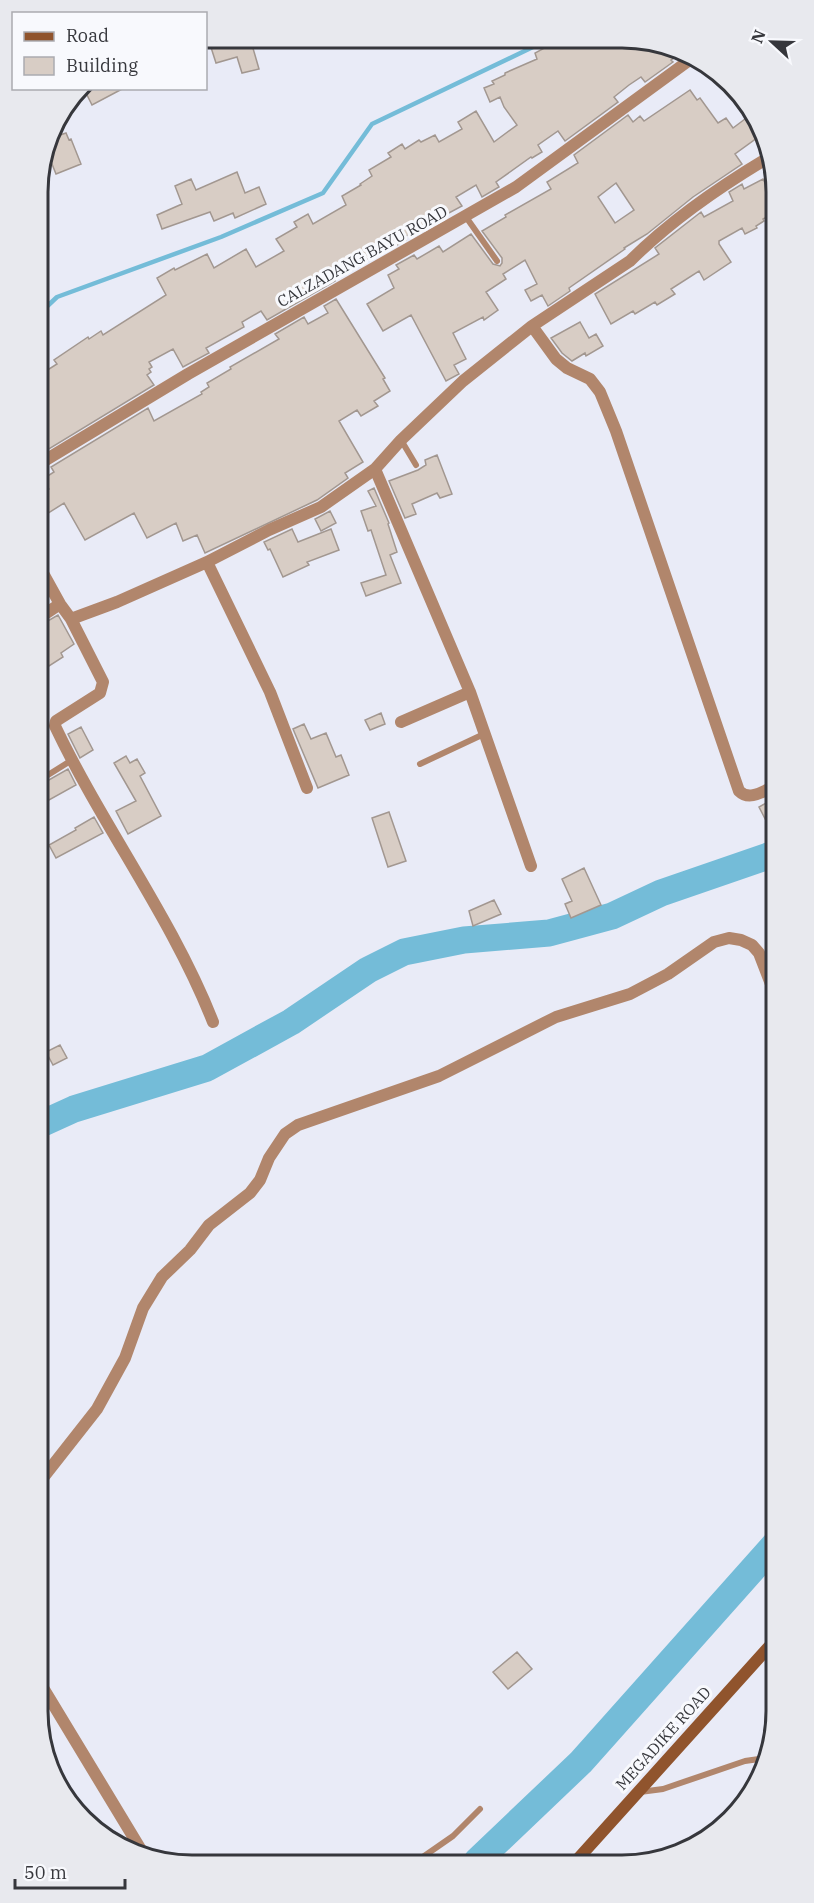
<svg xmlns="http://www.w3.org/2000/svg" width="814" height="1903" font-family="'IBM Plex Serif',serif">
  <style>
    .lines { fill: none; stroke-linecap: round; stroke-linejoin: round }
    .stream { stroke: #74bcd8; stroke-width: 4.5 }
    .river { stroke: #74bcd8; stroke-width: 27 }
    .building { fill: #d8cdc5; stroke: #a29790; stroke-width: 1.5; fill-rule: evenodd }
    .service { stroke: #b1866c; stroke-width: 6 }
    .minor { stroke: #b1866c; stroke-width: 12 }
    .tertiary { stroke: #b1866c; stroke-width: 12 }
    .secondary { stroke: #90542d; stroke-width: 12 }
    .labels { text-anchor: middle; stroke-width: 6; stroke-linejoin: round; paint-order: stroke }
    .street-label { font-size: 16px; fill: #36373c; stroke: #f8f9fd }
    .rim { fill: none; stroke: #36373c; stroke-width: 3 }
  </style>
  <rect width="100%" height="100%" fill="#e9ebf7"/>
  <g class="lines">
    <path class="stream" d="M 38,315 L 57,297 L 221,237 L 323,193 L 372,124 L 535,46 L 543,40"/>
    <path class="river" d="M 41,1124 L 74,1109 L 207,1068 L 291,1022 L 368,970 L 404,952 L 464,940 L 549,933 L 612,916 L 661,893 L 774,854
      M 477,1861 L 581,1762 L 776,1543"/>
  </g>
  <path class="building" d="M 208,38 L 250,38 L 259,69 L 242,73 L 237,57 L 216,63 Z
    M 559,40 L 652,40 L 680,54 L 671,60 L 673,62 L 645,82 L 641,77 L 629,85 L 614,97 L 618,102 L 565,141 L 558,131 L 538,145 L 542,152 L 532,158 L 531,157 L 496,182 L 499,187 L 482,197 L 476,185 L 456,197 L 462,206 L 404,237 L 406,240 L 388,250 L 386,248 L 334,279 L 335,281 L 267,320 L 261,311 L 242,322 L 244,327 L 206,348 L 209,353 L 183,367 L 173,349 L 149,362 L 152,367 L 149,369 L 151,372 L 147,375 L 154,385 L 39,455 L 38,376 L 57,364 L 54,360 L 88,337 L 89,339 L 101,331 L 103,335 L 166,295 L 157,278 L 174,268 L 175,270 L 207,254 L 214,268 L 246,249 L 256,267 L 284,251 L 276,239 L 297,227 L 294,222 L 308,214 L 313,224 L 346,205 L 342,196 L 361,185 L 360,184 L 372,176 L 369,170 L 391,157 L 388,153 L 402,144 L 405,149 L 419,140 L 421,142 L 435,135 L 439,142 L 462,129 L 458,122 L 476,111 L 494,142 L 517,125 L 504,107 L 500,97 L 490,102 L 484,88 L 494,84 L 492,81 L 505,75 L 505,73 L 537,59 L 535,53 Z
    M 94,88 L 124,88 L 92,105 L 86,93 Z
    M 690,90 L 697,100 L 700,98 L 718,123 L 726,118 L 733,128 L 749,116 L 761,135 L 735,154 L 742,164 L 693,197 L 647,234 L 624,248 L 625,249 L 569,288 L 570,291 L 548,306 L 542,295 L 531,301 L 525,290 L 537,284 L 525,260 L 503,274 L 506,279 L 486,292 L 498,310 L 484,320 L 483,317 L 453,333 L 466,359 L 454,365 L 459,374 L 446,381 L 411,315 L 383,331 L 367,304 L 394,288 L 388,275 L 399,269 L 396,265 L 414,255 L 417,259 L 439,246 L 443,252 L 471,234 L 493,264 L 500,266 L 502,263 L 502,258 L 482,231 L 506,217 L 505,215 L 551,189 L 547,182 L 578,163 L 574,155 L 628,115 L 633,122 L 640,116 L 644,121 ZM 616,183 L 634,210 L 615,223 L 598,197 Z
    M 54,122 L 60,135 L 66,133 L 69,140 L 71,139 L 81,164 L 56,174 L 46,149 Z
    M 237,172 L 245,193 L 259,187 L 266,204 L 235,218 L 233,213 L 214,221 L 210,212 L 162,229 L 157,215 L 182,204 L 175,186 L 191,179 L 196,190 Z
    M 763,179 L 771,195 L 772,215 L 763,219 L 764,221 L 756,226 L 757,228 L 745,234 L 742,228 L 719,241 L 719,244 L 731,262 L 704,280 L 699,271 L 671,289 L 675,294 L 657,305 L 655,302 L 635,314 L 633,311 L 611,324 L 595,294 L 659,254 L 655,248 L 701,212 L 704,217 L 733,201 L 729,192 L 742,184 L 744,189 Z
    M 336,299 L 385,378 L 383,379 L 390,391 L 374,401 L 378,406 L 361,416 L 357,410 L 339,421 L 363,462 L 345,473 L 348,478 L 317,500 L 205,553 L 197,535 L 183,541 L 176,523 L 147,538 L 134,513 L 85,540 L 64,503 L 39,519 L 39,495 L 49,489 L 43,479 L 54,472 L 51,467 L 148,408 L 154,421 L 202,394 L 201,392 L 209,387 L 207,383 L 231,369 L 230,367 L 279,339 L 275,334 L 304,317 L 308,324 L 328,313 L 324,306 Z
    M 580,322 L 589,338 L 596,334 L 603,346 L 586,356 L 585,353 L 572,361 L 562,353 L 551,338 Z
    M 437,455 L 452,494 L 440,498 L 437,493 L 412,504 L 416,514 L 405,518 L 389,481 L 418,470 L 426,465 L 425,460 Z
    M 374,488 L 389,523 L 388,524 L 397,552 L 390,555 L 401,583 L 366,596 L 361,583 L 386,575 L 371,530 L 368,531 L 361,511 L 376,506 L 368,491 Z
    M 330,511 L 336,523 L 321,531 L 315,519 Z
    M 292,529 L 298,542 L 331,529 L 339,550 L 307,562 L 309,565 L 283,577 L 270,549 L 268,550 L 264,542 Z
    M 58,615 L 74,644 L 61,653 L 63,657 L 49,666 L 39,652 L 39,626 Z
    M 381,713 L 385,724 L 370,730 L 365,720 Z
    M 304,724 L 311,739 L 326,733 L 336,757 L 341,755 L 349,775 L 318,788 L 293,729 Z
    M 81,727 L 93,750 L 80,758 L 68,734 Z
    M 126,756 L 130,763 L 137,759 L 145,773 L 140,776 L 161,816 L 128,834 L 116,811 L 136,801 L 114,763 Z
    M 68,769 L 76,785 L 40,805 L 40,785 Z
    M 773,799 L 773,834 L 759,807 Z
    M 389,812 L 406,861 L 388,867 L 372,818 Z
    M 94,817 L 103,833 L 56,858 L 49,845 L 76,830 L 75,828 Z
    M 584,868 L 601,905 L 571,918 L 565,904 L 572,901 L 562,879 Z
    M 494,900 L 501,914 L 473,926 L 469,911 Z
    M 60,1045 L 67,1058 L 53,1065 L 46,1052 Z
    M 517,1652 L 532,1669 L 508,1689 L 493,1672 Z"/>
  <g class="lines">
    <path class="service" d="M 466,217 L 497,261
      M 401,440 L 416,465
      M 420,764 L 484,734
      M 40,780 L 72,760
      M 640,1792 L 663,1789 L 745,1761 L 759,1759 L 767,1761
      M 417,1861 L 453,1836 L 480,1809"/>
    <path class="minor" d="M 532,326 L 556,359 L 567,368 L 590,379 L 600,392 L 616,431 L 739,791 C 749,801 762,792 773,787
      M 375,469 L 470,692 L 531,866
      M 207,562 L 270,692 L 307,788
      M 39,566 L 60,604 L 71,619 L 103,682 L 100,693 L 56,721 L 55,726 C 103,827 172,918 213,1022
      M 39,618 L 60,604
      M 71,619 L 117,602 L 207,562 L 269,530 L 321,507 L 375,469 L 401,440 L 463,381 L 532,326 L 630,261 C 671,220 722,185 771,156
      M 401,722 L 470,692
      M 42,1479 L 97,1409 L 125,1358 L 143,1308 L 162,1277 L 190,1250 L 209,1225 L 250,1193 L 260,1180 L 269,1158 L 285,1134 L 298,1125 L 439,1076 L 556,1017 L 630,994 L 668,974 L 714,942 L 729,938 L 741,940 L 752,945 L 759,953 L 774,992
      M 42,1686 L 143,1853"/>
    <path class="tertiary" d="M 39,464 L 188,374 L 516,187 L 691,59"/>
    <path class="secondary" d="M 576,1861 L 776,1639"/>
  </g>
  <g class="labels">
    <g class="street-label">
      <text transform="translate(362 256) rotate(-29)" y="6">CALZADANG BAYU ROAD</text>
      <text transform="translate(663 1738) rotate(-48)" y="6">MEGADIKE ROAD</text>
    </g>
  </g>
  <path d="M0 0H814V1903H0ZM192 48H622A144 144 0 0 1 766 192V1711A144 144 0 0 1 622 1855H192A144 144 0 0 1 48 1711V192A144 144 0 0 1 192 48Z" fill="#e8e9ee" fill-rule="evenodd"/>
  <path class="rim" d="M192 48H622A144 144 0 0 1 766 192V1711A144 144 0 0 1 622 1855H192A144 144 0 0 1 48 1711V192A144 144 0 0 1 192 48Z"/>
  <rect x="12" y="12" width="195" height="78" fill="#f8f9fd" stroke="#aaabb0" stroke-width="1.5"/>
  <rect x="24" y="32" width="30" height="9" fill="#90542d" stroke="#aaabb0" stroke-width="1.5"/>
  <text x="66" y="42" font-size="18" fill="#36373c">Road</text>
  <rect x="24" y="57" width="30" height="18" fill="#d8cdc5" stroke="#aaabb0" stroke-width="1.5"/>
  <text x="66" y="72" font-size="18" fill="#36373c">Building</text>
  <g transform="translate(772 42) rotate(292)" stroke="#f8f9fd" stroke-width="4.5" paint-order="stroke">
  <path d="M0-4.5L10 22L0 15L-10 22Z" fill="#36373c"/>
  <text y="-9" font-size="16" font-weight="bold" text-anchor="middle" fill="#36373c">N</text>
  </g>
  <path d="M15 1879v9h110v-9" fill="none" stroke="#36373c" stroke-width="3"/>
  <text x="24" y="1879" font-size="18" fill="#36373c" stroke="#f8f9fd" stroke-width="4.5" paint-order="stroke">50 m</text>
</svg>
